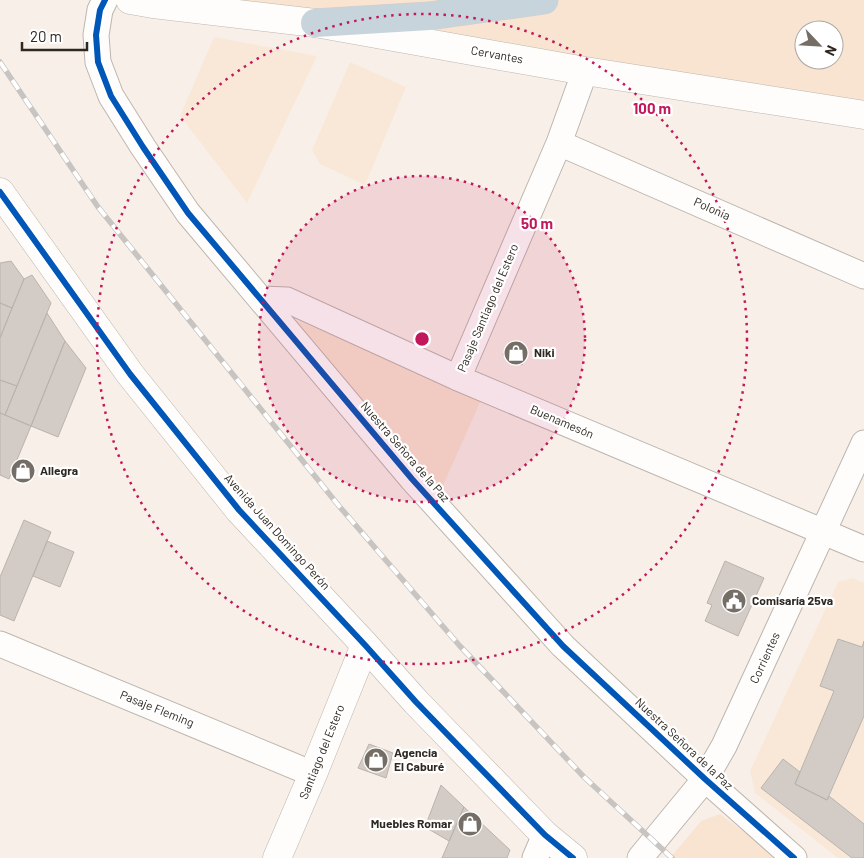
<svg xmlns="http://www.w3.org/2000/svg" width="864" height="858" font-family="Barlow,sans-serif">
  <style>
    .built { fill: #f9e8d8 }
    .green { fill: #f8e4d1; fill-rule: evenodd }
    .building { fill: #d3ccc6; stroke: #bab3ac }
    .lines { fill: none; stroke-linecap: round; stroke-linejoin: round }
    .minor-casing { stroke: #bdb6af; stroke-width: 27 }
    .tertiary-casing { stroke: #bdb6af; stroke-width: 29 }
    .secondary-casing { stroke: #bdb6af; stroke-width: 29 }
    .motorway-casing { stroke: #d3cecb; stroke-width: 29 }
    .minor { stroke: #fefdfc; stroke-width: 25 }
    .tertiary { stroke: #fefdfc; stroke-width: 28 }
    .secondary { stroke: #fefdfc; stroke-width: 28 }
    .motorway { stroke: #c8d4db; stroke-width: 28 }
    .rail-casing { stroke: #c7c4c2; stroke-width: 5.5 }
    .rail { stroke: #fff; stroke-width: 4; stroke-dasharray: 11; stroke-linecap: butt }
    .cycleway-casing { stroke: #fff; stroke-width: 9 }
    .cycleway { stroke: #0057b8; stroke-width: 6 }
    .ring { fill: none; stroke: #c2185b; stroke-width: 2.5; stroke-dasharray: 2.5 5 }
    .labels { text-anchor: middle; stroke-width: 4.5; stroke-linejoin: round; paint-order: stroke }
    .street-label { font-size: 12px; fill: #2f2822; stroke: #fff }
    .poi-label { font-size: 12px; font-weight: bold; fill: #2f2822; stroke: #fff; text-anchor: start }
    .centre { fill: #c2185b; stroke: #fff; stroke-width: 2.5 }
    .ring-label { font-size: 15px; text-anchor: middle; font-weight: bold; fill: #c2185b; stroke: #fff; stroke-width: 4.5; stroke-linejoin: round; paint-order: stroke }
  </style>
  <rect width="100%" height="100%" fill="#f8f0e8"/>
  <path class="built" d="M 214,37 L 317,56 L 247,203 L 180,116 Z
    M 350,62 L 406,87 L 365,185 L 320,164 L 312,150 Z
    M 853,578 L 864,583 L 864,858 L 838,858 L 755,793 L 750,771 L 838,582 Z"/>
  <path class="green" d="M 130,0 L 864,0 L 864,115 ZM 804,30 L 834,30 L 834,60 L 804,60 Z
    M 289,317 L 482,398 L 437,499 Z
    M 720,814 L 747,834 L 776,858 L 670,858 L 701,821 Z"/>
  <path class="building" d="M 11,261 L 24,279 L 12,308 L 0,303 L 0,263 Z
    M 32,275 L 51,303 L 17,386 L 0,380 L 0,338 L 24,279 Z
    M 0,303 L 12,308 L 0,338 Z
    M 47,313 L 65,341 L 31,426 L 5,415 Z
    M 65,341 L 86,368 L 58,437 L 31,426 Z
    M 509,343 L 528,352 L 522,365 L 503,355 Z
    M 0,380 L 17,386 L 5,415 L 0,413 Z
    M 0,413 L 31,426 L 9,479 L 0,475 Z
    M 24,520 L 51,532 L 14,621 L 0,615 L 0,577 Z
    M 47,541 L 74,552 L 60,587 L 33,576 Z
    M 725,561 L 764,578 L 738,636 L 705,621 L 712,605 L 707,603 Z
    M 838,639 L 862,647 L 864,641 L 864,716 L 827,800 L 795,784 L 834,691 L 820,686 Z
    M 369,744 L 393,753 L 386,778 L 358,768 Z
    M 783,759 L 800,772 L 795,784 L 827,800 L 829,796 L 864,824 L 864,858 L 852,858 L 761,788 Z
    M 441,785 L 464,807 L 449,841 L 425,827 Z
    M 464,807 L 510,850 L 507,858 L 442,858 Z"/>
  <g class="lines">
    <defs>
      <path id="minor" d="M 105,0 L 100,10 L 96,35 L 98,62 L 111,96 L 143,147 L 188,213 L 412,479 L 563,646 L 705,779 L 794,858
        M 559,143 L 864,276
        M 261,299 L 287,300 L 458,378 L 864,549
        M 458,378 L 559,143 L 585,71
        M 0,644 L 313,774
        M 535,858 L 545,835
        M 640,858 L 705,779 L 724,746 L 864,443"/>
      <path id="tertiary" d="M 0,192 L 130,374 L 239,510 L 365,645 L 416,702 L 545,835 L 573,858
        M 277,858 L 313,774 L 365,645"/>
      <path id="secondary" d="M 130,0 L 153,4 L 315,23 L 585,71 L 864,115"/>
      <path id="motorway" d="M 315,23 L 429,16 L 544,0"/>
    </defs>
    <use href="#minor" class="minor-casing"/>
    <use href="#tertiary" class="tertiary-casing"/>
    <use href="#secondary" class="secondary-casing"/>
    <use href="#motorway" class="motorway-casing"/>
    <use href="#minor" class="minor"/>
    <use href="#tertiary" class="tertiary"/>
    <use href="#secondary" class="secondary"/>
    <use href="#motorway" class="motorway"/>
    <defs>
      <path id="rail" d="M 0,62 L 98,207 L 339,506 L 459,645 L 584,777 L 672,858"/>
    </defs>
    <use href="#rail" class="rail-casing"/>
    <use href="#rail" class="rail"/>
    <defs>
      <path id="cycleway" d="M 105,0 L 100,10 L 96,35 L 98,62 L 111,96 L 143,147 L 188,213 L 412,479 L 563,646 L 705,779 L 794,858
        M 0,192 L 130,374 L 239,510 L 365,645 L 416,702 L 545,835 L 573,858"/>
    </defs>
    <use href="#cycleway" class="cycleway-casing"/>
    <use href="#cycleway" class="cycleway"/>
  </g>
  <circle cx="422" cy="339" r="163" fill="#c2185b" fill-opacity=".12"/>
  <g class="ring">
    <circle cx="422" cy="339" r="163"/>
    <circle cx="422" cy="339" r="325"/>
  </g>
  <defs>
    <symbol id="shop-disc" viewBox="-11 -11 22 22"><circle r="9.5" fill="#756e67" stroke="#fff"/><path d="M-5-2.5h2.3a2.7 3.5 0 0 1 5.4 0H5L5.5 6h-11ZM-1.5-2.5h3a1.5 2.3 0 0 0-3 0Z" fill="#fff"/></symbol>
    <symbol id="civic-disc" viewBox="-11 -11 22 22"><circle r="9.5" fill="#756e67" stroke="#fff"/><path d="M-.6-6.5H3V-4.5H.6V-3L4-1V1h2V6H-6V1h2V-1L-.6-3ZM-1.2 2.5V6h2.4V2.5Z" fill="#fff"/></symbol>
  </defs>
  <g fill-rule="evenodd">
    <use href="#shop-disc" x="502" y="339" width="28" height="28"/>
    <use href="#shop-disc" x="9" y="457" width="28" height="28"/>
    <use href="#civic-disc" x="720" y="587" width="28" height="28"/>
    <use href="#shop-disc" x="362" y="746" width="28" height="28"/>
    <use href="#shop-disc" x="456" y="810" width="28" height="28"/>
  </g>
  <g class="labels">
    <g class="street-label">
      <text transform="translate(497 55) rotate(10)" y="4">Cervantes</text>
      <text transform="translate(712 209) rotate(24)" y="4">Polonia</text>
      <text transform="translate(488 308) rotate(-67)" y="4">Pasaje Santiago del Estero</text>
      <text transform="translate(562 422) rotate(23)" y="4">Buenamesón</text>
      <text transform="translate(405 452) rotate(49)" y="4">Nuestra Señora de la Paz</text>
      <text transform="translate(277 532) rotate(48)" y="4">Avenida Juan Domingo Perón</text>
      <text transform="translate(765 658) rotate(-65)" y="4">Corrientes</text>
      <text transform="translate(157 709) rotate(22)" y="4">Pasaje Fleming</text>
      <text transform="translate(684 744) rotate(43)" y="4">Nuestra Señora de la Paz</text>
      <text transform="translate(322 752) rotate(-68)" y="4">Santiago del Estero</text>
    </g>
    <g class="poi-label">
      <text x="534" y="357">Niki</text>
      <text x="40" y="475">Allegra</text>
      <text x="752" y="605">Comisaría 25va</text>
      <text x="394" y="757">Agencia<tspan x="394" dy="14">El Caburé</tspan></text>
      <text x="452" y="828" text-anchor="end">Muebles Romar</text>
    </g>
  </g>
  <circle cx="422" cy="339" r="8" class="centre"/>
  <g class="ring-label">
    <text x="652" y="114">100 m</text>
    <text x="537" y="229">50 m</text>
  </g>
  <g transform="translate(819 45) rotate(115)"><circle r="24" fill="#ffffff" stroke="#aca9a7"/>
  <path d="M0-4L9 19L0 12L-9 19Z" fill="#756e67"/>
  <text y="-8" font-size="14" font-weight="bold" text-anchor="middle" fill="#2f2822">N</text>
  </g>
  <path d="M22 42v8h65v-8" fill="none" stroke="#2f2822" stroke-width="2.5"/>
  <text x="30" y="42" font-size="15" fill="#2f2822" stroke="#ffffff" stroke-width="4" paint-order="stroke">20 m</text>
</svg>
